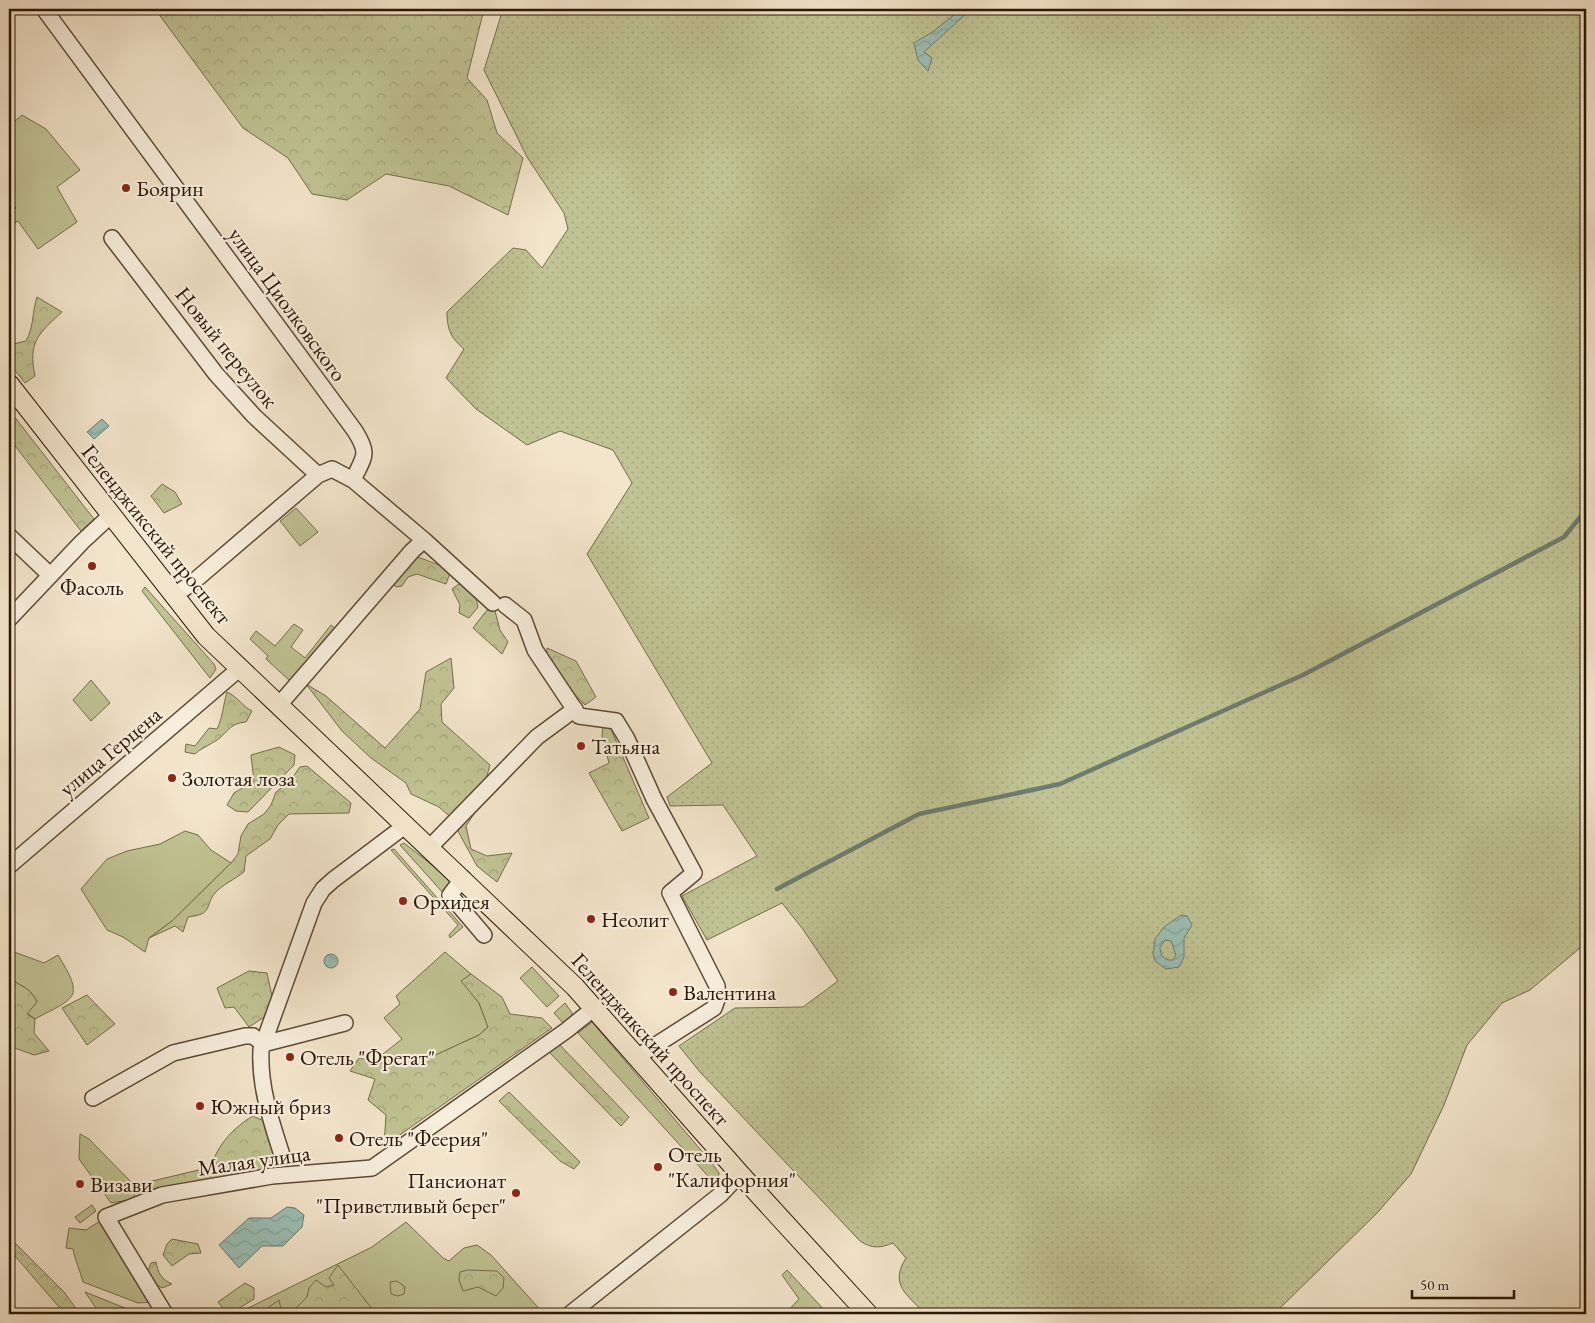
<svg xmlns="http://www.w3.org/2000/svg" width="1595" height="1323" font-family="'EB Garamond',serif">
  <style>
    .grass { fill: #c0c393; stroke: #766c4c }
    .forest { fill: url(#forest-crowns); stroke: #766c4c }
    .park { fill: url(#park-dots); stroke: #766c4c }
    .water { fill: url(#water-waves); stroke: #6e7b6f; fill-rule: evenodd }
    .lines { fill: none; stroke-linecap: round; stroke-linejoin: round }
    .stream { stroke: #6e7b6f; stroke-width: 4.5 }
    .minor-casing { stroke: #5d4a36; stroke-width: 18 }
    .major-casing { stroke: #2b1605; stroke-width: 21 }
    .minor { stroke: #f7eedd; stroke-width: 15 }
    .major { stroke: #f3e5cb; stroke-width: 19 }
    .poi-dot { fill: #8f2418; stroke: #f7eedd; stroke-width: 2 }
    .labels { text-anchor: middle; stroke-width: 4.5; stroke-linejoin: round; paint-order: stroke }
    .poi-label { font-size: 22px; fill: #2b1605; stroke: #f7eedd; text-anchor: start }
    .street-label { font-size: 22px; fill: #2b1605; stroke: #f7eedd }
  </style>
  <defs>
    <pattern id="forest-crowns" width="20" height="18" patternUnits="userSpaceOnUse" patternTransform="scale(1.25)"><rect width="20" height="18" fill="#c0c393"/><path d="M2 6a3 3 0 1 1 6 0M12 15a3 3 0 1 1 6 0" fill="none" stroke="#a5a77d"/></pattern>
    <pattern id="park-dots" width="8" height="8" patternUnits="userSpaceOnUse" patternTransform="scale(1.25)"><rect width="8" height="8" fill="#c0c393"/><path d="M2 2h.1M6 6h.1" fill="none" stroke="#a5a77d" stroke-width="1.8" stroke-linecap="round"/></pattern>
    <pattern id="water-waves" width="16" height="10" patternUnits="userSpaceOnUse" patternTransform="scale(1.25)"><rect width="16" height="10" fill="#9bbfb5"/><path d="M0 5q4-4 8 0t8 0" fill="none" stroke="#86a39a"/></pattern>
  </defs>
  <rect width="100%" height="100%" fill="#f3e5cb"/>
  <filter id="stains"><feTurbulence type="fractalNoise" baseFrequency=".004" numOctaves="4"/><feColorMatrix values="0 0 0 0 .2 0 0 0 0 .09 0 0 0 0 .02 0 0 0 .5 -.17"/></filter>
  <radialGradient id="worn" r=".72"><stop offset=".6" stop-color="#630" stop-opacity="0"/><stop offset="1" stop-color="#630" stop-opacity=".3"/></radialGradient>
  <path class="grass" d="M 22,115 L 46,129 L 80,170 L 57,187 L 77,222 L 38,249 L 18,221 L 9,227 L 9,213 L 16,208 L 9,198 L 9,126 Z
    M 296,508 L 318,532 L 300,546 L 280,521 Z
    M 145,587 L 214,664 L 216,669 L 210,678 L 142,591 Z
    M 294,624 L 303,630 L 291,647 L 305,658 L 331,625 L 336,629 L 290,681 L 266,659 L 268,656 L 250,639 L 256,631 L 275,646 Z
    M 91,680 L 110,703 L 91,721 L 73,700 Z
    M 185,831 L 198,835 L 211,850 L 231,863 L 172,921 L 149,938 L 145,952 L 123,937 L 107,930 L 81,889 L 107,859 L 127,851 L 160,844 Z
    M 404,843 L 450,879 L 452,884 L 444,894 L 400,845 Z
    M 394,849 L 463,927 L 450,938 L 449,935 L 458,925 L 391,850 Z
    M 9,950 L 44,963 L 58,955 C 85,999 76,997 35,1019 L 27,1013 L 37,1002 C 28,984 21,989 9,976 Z
    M 445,952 L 471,974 L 462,981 L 479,1003 L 488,1027 L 479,1035 L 416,1064 L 374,1061 L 402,1039 L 384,1018 L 400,1004 L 396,996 Z
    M 532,967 L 559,996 L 547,1007 L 520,978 Z
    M 565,1003 L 572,1013 L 571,1018 L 564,1024 L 554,1013 Z
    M 592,1022 L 711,1162 L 719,1173 L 717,1186 L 578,1033 Z
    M 80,1134 L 89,1139 L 133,1184 L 135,1199 L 111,1203 L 79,1159 Z
    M 92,1205 L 96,1211 L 80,1223 L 75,1217 Z
    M 103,1219 L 152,1302 L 138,1303 L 83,1282 C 80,1270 75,1261 73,1249 L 66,1248 L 69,1228 L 86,1230 Z
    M 406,1222 L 443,1258 L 449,1261 L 464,1248 L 477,1245 L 491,1255 L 544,1314 L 236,1314 L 372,1247 Z
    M 85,1292 L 130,1310 L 132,1314 L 100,1314 Z"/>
  <path class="forest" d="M 155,9 L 484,9 L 467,78 L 487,100 L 497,133 L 523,158 L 508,215 L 449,186 L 386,174 L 347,200 L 312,194 L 288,158 L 243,128 Z
    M 37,297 L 62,312 C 38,334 28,342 35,376 L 25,383 L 9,363 L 9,345 L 26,341 C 34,327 32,312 37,297 Z
    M 10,411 L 94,519 L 81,531 L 9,438 Z
    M 162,484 L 175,492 L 182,504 L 164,513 L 151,496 Z
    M 411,556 C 423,557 432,564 444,566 L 450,573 L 446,584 L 417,574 L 408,577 L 402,586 L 396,587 L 392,582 Z
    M 459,584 C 471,589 476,595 478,607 L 469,618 L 459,613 L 460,605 L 452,589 Z
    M 487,610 L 495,611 L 500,630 L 508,642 L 502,654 L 473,628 Z
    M 547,648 L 576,661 L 596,697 L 585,705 L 546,664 Z
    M 451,658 L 454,688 L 441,704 L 442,722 L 490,765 L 478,808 L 466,826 L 471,849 L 487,856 L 512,853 L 497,882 L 477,866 L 459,833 L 455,821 L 439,807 L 411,794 L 406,783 L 371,758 L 342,731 L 306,684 L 326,696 L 385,748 L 420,709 L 426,672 Z
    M 227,692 C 238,697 242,706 252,711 L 246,722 C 227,723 227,736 212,743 C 206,747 200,749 195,754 L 185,752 L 186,744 L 195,746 L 209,728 L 217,729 C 223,717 223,705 227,692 Z
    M 608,722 L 649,818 L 622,831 L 589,773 L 609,763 L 602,736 L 603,726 Z
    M 279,747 L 295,755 L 294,765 L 248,812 L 236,811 L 227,805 L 234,793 L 254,781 L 251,755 Z
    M 307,766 L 351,803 L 349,813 L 289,814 L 278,825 L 270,839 L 246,856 L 244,872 C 235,879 222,885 215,893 C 204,906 214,914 188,917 L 183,932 L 175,926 L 149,938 L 172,921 L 231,863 L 238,854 L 241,836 L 248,824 L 264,814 L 271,805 L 276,792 L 289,782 L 300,767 Z
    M 249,971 L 267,973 L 275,1010 L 249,1027 L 234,1007 L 225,1008 L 217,988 Z
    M 471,974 L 502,997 L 510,1014 L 542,1018 L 552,1028 L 384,1146 L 386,1115 L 368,1100 L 375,1079 L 350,1071 L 359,1058 L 382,1063 L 416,1064 L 479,1035 L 488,1027 L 479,1003 L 461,981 Z
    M 9,976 C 21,989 28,984 37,1002 L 27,1014 L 35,1019 L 34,1033 L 49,1051 L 34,1055 L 9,1046 Z
    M 87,995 L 115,1024 L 87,1045 L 62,1008 Z
    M 559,1044 L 629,1117 L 621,1126 L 549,1052 Z
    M 509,1092 L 580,1162 L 574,1169 L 560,1161 L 499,1101 Z
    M 253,1116 L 266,1122 L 281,1165 L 278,1172 L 144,1195 L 135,1193 L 133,1184 L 144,1183 L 211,1167 C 217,1145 234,1127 253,1116 Z
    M 9,1237 L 64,1292 L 80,1314 L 65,1314 L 9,1249 Z
    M 172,1239 L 198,1244 L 201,1253 L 189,1254 L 172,1266 L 163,1255 L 167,1244 Z
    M 156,1262 C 158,1273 161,1279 172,1284 L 162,1288 C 151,1281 145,1276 151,1263 Z
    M 338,1265 L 376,1314 L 290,1314 L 307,1297 L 309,1288 L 316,1280 L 326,1287 L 334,1285 L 329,1278 Z
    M 468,1270 L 497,1271 L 504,1278 L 503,1288 L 496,1296 L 478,1287 L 463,1291 L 459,1280 L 460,1272 Z
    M 787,1270 L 828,1314 L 785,1314 L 799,1299 L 782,1275 Z
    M 397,1281 L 405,1287 L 404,1294 L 398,1296 L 391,1294 L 390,1282 Z
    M 245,1283 L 254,1288 L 254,1299 L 238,1309 L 225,1311 L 218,1302 Z
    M 279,1300 L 282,1314 L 259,1314 Z"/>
  <path class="park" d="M 503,9 L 1586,9 L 1586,943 L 1530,990 L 1502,1003 L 1467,1045 L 1444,1105 L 1411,1174 L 1377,1213 L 1274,1314 L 925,1314 C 907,1294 889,1285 906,1258 L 893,1243 C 880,1248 872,1249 860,1241 L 700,1072 L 679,1046 L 735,1008 L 803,1007 L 838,981 L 802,928 L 782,903 L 707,940 L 682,896 L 757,856 L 723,805 L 670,806 L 667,797 L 712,763 L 587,554 L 632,483 L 613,450 L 560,431 L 527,445 L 476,409 L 446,378 L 464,349 C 451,338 447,330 447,312 L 513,248 L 526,250 L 542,268 L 568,229 L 564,213 L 527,157 L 484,70 Z"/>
  <path class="water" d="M 961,9 L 968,12 L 924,52 L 932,58 L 928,71 L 918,60 L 914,43 L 934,31 Z
    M 102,419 L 109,426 L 94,439 L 87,432 Z
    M 1181,915 L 1187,916 L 1192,925 L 1184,938 L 1184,957 L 1179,967 L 1166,969 L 1155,961 L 1153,954 L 1155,939 L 1164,927 ZM 1165,940 L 1171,941 L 1176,955 L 1173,960 C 1164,961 1160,955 1160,947 Z
    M324 961a7 7 0 1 1 14 0a7 7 0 1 1-14 0Z
    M 287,1207 L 295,1208 L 304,1215 L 302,1227 L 283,1246 L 262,1246 L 239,1268 L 219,1245 L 249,1218 L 271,1218 Z"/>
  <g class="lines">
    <path class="stream" d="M 777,889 L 919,814 L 1060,784 L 1303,675 L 1564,537 L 1586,510"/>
    <defs>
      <path id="minor" d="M 44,9 L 355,431 C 370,455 364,456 353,480
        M 112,238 L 216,374 L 254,416 L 318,475
        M 9,536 L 50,575
        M 173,596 L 192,583 L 318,475 L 332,469 L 353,480 L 424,540 L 493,603
        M 505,605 L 524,620 L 535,650 L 579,716 L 616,721 L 627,739 L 654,799 L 694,873 L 670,893 L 717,986 L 718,997 L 714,1008 L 637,1057
        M 9,619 L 82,542 L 110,516
        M 279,705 L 412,551 L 424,540
        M 430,847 L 537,737 L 575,709
        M 9,866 L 239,669
        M 463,878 L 450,895 L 484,935
        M 93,1098 L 173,1053 L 245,1036 L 253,1036 L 263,1044 L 345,1023
        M 283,1158 C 272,1124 259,1087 261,1050 L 314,903 L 323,889 L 333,880 L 406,825
        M 165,1314 L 106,1217 L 162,1195 L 272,1176 L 372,1168 L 567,1030 L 593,1009
        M 570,1314 L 720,1195 L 740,1174"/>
      <path id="major" d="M 9,384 L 206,636 L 575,987 L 740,1174 L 868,1314"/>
    </defs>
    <use href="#minor" class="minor-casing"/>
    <use href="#major" class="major-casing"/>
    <use href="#minor" class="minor"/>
    <use href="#major" class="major"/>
  </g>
  <g class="poi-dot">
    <circle cx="126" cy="188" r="5"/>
    <circle cx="92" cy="566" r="5"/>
    <circle cx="581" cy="746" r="5"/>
    <circle cx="172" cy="778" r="5"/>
    <circle cx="403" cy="901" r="5"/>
    <circle cx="591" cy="919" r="5"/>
    <circle cx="673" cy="992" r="5"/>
    <circle cx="290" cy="1057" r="5"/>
    <circle cx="200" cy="1106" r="5"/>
    <circle cx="339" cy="1138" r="5"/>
    <circle cx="658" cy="1167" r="5"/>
    <circle cx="80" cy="1184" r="5"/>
    <circle cx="516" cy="1193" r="5"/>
  </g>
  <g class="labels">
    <g class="poi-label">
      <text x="136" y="196">Боярин</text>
      <text x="92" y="595" text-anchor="middle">Фасоль</text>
      <text x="591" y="754">Татьяна</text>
      <text x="182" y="786">Золотая лоза</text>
      <text x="413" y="909">Орхидея</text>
      <text x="601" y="927">Неолит</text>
      <text x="683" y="1000">Валентина</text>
      <text x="300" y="1065">Отель "Фрегат"</text>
      <text x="210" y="1114">Южный бриз</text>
      <text x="349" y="1146">Отель "Феерия"</text>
      <text x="668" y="1162">Отель<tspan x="668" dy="25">"Калифорния"</tspan></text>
      <text x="506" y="1188" text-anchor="end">Пансионат<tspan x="506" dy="25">"Приветливый берег"</tspan></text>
      <text x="90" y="1192">Визави</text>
    </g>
    <g class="street-label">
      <text transform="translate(288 304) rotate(54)" y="8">улица Циолковского</text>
      <text transform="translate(227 347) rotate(51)" y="8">Новый переулок</text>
      <text transform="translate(157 534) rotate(51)" y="8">Геленджикский проспект</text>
      <text transform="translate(110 751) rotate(-40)" y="8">улица Герцена</text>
      <text transform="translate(651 1039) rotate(48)" y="8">Геленджикский проспект</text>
      <text transform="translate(254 1160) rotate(-8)" y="8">Малая улица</text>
    </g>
  </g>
  <rect width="1595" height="1323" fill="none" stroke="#f3e5cb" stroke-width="30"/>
  <rect x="10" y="10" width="1575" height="1303" fill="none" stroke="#2b1605" stroke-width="2.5"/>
  <rect x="15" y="15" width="1565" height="1293" fill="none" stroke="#2b1605"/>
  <path d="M1412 1290v8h102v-8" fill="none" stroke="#2b1605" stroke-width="2.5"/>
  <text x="1420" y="1290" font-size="15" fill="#2b1605" stroke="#f7eedd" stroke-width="4" paint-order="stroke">50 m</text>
  <rect width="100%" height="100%" filter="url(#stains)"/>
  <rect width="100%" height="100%" fill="url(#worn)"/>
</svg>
